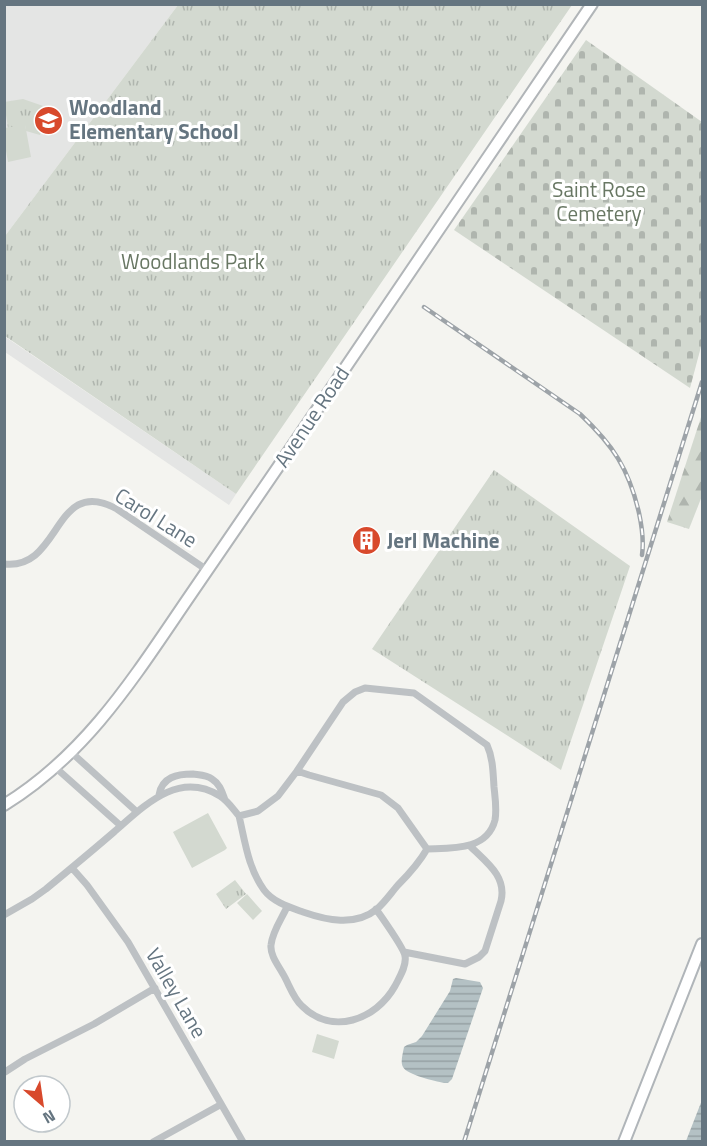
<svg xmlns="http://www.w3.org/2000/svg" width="707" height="1146" font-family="'Titillium Web',sans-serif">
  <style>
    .built { fill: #e4e5e4 }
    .grass { fill: url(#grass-tufts) }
    .forest { fill: url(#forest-firs) }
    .cemetery { fill: url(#cemetery-stones) }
    .pitch { fill: #d3d9d0 }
    .water { fill: url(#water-rules) }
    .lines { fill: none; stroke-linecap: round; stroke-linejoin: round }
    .secondary-casing { stroke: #b0b5b9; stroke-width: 14 }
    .primary-casing { stroke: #b1b5b8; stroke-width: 14 }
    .minor { stroke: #bdc1c4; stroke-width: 7 }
    .secondary { stroke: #fff; stroke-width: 10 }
    .primary { stroke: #fff; stroke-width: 10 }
    .rail-casing { stroke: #9da3a8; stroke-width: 4.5 }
    .rail { stroke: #fff; stroke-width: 2; stroke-dasharray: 7; stroke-linecap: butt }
    .labels { text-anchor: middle; stroke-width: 6; stroke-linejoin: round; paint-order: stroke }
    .poi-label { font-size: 21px; font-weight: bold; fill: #657580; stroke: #fff; text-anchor: start }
    .park-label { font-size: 21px; fill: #687763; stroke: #fff }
    .street-label { font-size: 21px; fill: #657580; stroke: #fff }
  </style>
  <defs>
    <pattern id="grass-tufts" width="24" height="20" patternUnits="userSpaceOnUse" patternTransform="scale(1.5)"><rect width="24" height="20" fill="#d3d9d0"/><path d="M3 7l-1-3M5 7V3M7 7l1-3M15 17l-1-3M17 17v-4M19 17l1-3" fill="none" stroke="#afb5ae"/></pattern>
    <pattern id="forest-firs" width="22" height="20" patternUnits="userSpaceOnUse" patternTransform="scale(1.5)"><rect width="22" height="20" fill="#d3d9d0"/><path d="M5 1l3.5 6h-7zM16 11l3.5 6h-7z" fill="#afb5ae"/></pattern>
    <pattern id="cemetery-stones" width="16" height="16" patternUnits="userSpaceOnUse" patternTransform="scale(1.5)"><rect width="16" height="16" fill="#d3d9d0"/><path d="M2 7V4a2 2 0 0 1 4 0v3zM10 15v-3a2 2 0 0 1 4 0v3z" fill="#afb5ae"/></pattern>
    <pattern id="water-rules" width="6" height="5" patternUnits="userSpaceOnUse" patternTransform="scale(1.5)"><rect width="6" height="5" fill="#b4c1c4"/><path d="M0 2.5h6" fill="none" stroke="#96a1a4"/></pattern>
  </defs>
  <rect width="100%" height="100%" fill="#f4f4f0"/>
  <path class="built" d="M 5,5 L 178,5 L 5,236 Z
    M 4,336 L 236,494 L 229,505 L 5,352 Z"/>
  <path class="grass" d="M 178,5 L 572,5 L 236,494 L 5,336 L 5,236 Z
    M 23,99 L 49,108 L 40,135 L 26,131 L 25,125 L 8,128 L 4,102 Z
    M 494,470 L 630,566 L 561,770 L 372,649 Z
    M 235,880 L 246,894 L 226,909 L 216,894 Z"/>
  <path class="forest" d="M 702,414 L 702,496 L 689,529 L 667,522 Z"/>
  <path class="cemetery" d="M 586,40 L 702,122 L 702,343 L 690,388 L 454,230 Z"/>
  <path class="pitch" d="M 25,124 L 31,157 L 8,162 L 5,145 L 5,128 Z
    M 208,813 L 227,848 L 225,850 L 192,868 L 173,832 Z
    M 247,894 L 262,911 L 253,920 L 237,903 Z
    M 317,1034 L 339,1041 L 334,1059 L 312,1052 Z"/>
  <path class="water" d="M 456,978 L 480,982 L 483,988 L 452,1079 L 448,1083 L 444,1083 C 435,1081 407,1075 403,1067 C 400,1062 403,1053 404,1047 L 407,1045 L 416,1042 L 422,1036 L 450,991 L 453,979 Z
    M 702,1100 L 702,1141 L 686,1141 Z"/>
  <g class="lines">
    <defs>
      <path id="secondary" d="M 624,1142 L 702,944"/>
      <path id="primary" d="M 4,805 C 87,754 135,676 189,597 C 223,547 257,498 291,448 C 390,300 492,152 592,4"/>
    </defs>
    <use href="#secondary" class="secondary-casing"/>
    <use href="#primary" class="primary-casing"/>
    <path class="minor" d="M 4,564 C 62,571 53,474 117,509 L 207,570
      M 72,753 L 137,812
      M 56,768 L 121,826
      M 297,771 L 343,702 L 355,692 L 365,688 L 414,693 L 487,745 C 493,758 493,772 494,787 C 495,797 497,809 495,820 C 487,851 451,848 427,849
      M 159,795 C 162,777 177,774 193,774 C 200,775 207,775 212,779 C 220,784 222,792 225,800
      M 72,868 L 87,885 L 128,942 L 243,1142
      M 287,907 C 282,918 272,932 271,945 C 270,955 278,965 283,974 C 289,984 293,998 302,1006 C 332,1036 376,1020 395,986 C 399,978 407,966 405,956 C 404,948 382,918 376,909
      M 4,915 L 32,899 L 46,889 C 69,870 92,851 114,832 C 144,806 178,770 220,796 C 228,801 233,809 239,816 L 258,811 L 278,796 L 297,771 L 309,775 L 381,795 L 398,808 L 427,849 C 419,863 409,874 398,885 C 391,893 385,902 377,909 C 355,927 326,920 303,912 C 289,907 273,902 264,890 C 248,868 245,841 239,816
      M 404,952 L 465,964 L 479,957 L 485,951 L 501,901 C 507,876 486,862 470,846
      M 5,1072 L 25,1059 L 94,1024 L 155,988
      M 153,1142 L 220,1105"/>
    <use href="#secondary" class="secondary"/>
    <use href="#primary" class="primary"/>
    <defs>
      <path id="rail" d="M 424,307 L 580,414 C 613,445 629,469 639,513 C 642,527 644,541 642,555
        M 464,1142 L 702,382"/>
    </defs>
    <use href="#rail" class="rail-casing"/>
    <use href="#rail" class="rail"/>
  </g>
  <defs>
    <symbol id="school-disc" viewBox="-11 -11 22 22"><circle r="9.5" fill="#d8492c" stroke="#fff"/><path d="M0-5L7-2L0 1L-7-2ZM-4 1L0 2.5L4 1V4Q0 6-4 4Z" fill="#fff"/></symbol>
    <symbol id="building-disc" viewBox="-11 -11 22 22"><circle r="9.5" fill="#d8492c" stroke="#fff"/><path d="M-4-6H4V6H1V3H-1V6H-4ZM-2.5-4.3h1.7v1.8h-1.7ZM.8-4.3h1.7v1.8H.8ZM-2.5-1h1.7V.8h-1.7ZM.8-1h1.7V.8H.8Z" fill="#fff"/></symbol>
  </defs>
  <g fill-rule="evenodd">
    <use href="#school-disc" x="32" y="104" width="33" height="33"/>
    <use href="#building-disc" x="350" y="524" width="33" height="33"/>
  </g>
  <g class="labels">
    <g class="poi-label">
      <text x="69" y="115">Woodland<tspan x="69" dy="24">Elementary School</tspan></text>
      <text x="387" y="548">Jerl Machine</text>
    </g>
    <g class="park-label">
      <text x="599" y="197">Saint Rose<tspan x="599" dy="24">Cemetery</tspan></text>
      <text x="193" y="269">Woodlands Park</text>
    </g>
    <g class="street-label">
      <text transform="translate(312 417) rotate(-56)" y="7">Avenue Road</text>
      <text transform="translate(156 518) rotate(32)" y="7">Carol Lane</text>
      <text transform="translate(176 993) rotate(60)" y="7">Valley Lane</text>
    </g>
  </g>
  <rect width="707" height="1146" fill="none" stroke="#657580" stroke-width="12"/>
  <g transform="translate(42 1104) rotate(151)"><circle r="28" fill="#ffffff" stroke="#c1c8cc" stroke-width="1.5"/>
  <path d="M0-4.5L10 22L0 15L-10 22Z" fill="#d8492c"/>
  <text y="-9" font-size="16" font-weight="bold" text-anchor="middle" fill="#657580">N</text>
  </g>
</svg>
